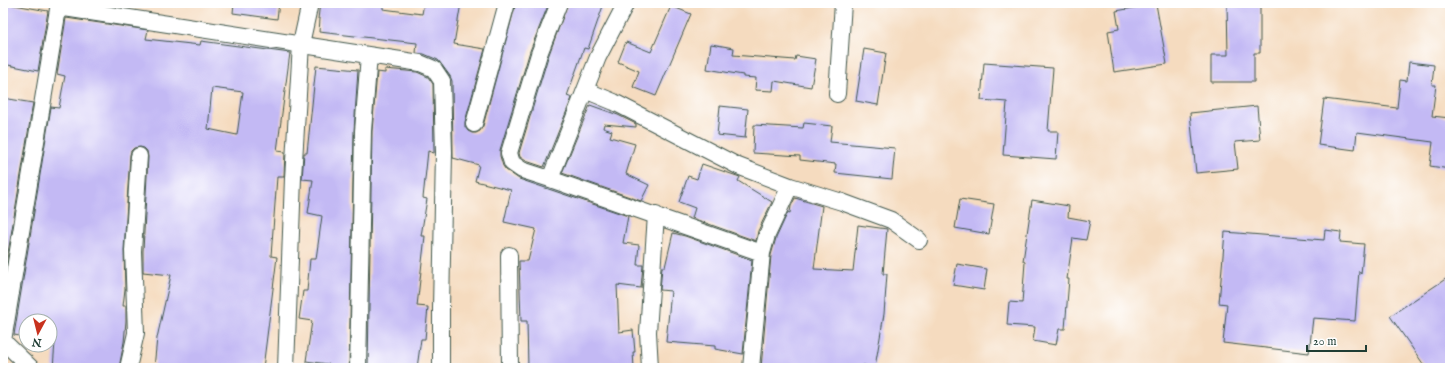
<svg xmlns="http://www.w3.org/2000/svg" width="1453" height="371" font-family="'IM FELL English',serif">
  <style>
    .building { fill: #c3b9f4; fill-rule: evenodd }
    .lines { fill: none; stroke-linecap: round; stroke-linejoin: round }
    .street-casing { stroke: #3f5549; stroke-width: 18 }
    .street { stroke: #fff; stroke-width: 16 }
  </style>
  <rect width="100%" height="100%" fill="#fff"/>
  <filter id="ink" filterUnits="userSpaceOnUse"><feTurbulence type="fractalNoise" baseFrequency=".025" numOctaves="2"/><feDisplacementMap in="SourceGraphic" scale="8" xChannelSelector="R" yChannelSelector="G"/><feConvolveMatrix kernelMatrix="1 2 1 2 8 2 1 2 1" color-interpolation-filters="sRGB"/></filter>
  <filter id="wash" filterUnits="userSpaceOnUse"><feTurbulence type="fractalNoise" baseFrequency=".012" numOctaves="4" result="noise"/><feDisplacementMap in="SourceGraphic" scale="16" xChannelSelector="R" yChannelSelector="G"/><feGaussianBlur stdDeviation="0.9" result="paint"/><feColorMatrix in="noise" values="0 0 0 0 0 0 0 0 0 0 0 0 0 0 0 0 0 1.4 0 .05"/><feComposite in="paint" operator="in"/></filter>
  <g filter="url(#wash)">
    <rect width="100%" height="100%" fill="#f5dbbf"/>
    <g id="blocks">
      <path class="building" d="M 3,3 L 48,11 L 38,71 L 3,64 Z
        M 234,3 L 279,3 L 277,19 L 233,13 Z
        M 320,3 L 383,3 L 383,9 L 422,14 L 424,3 L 461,3 L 454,44 L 485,49 L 465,122 L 465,127 L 468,131 L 472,133 L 476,133 L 480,131 L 483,126 L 516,3 L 549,3 L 530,51 L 500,150 L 500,156 L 503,166 L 506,170 L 519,179 L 628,216 L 623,243 L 639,245 L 637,265 L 643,265 L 641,288 L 617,285 L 619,332 L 633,330 L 635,352 L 633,352 L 634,368 L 528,368 L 527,321 L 521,321 L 519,261 L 528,261 L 536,229 L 504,222 L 511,190 L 475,181 L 479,165 L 453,158 L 452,81 L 450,76 L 438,60 L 424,54 L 416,53 L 417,43 L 319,32 L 320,19 L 318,19 Z
        M 568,3 L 604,3 L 588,49 L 584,48 L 567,96 L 572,98 L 544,167 L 526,161 L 520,157 L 519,153 L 548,57 Z
        M 1227,3 L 1260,3 L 1260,53 L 1254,53 L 1254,82 L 1211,82 L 1211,55 L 1228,55 Z
        M 1156,4 L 1167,64 L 1114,72 L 1108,31 L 1119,29 L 1116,11 Z
        M 671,6 L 691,14 L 656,96 L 633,87 L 639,71 L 618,62 L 626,42 L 651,52 Z
        M 66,18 L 148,30 L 146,39 L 200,45 L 201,41 L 290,53 L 277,151 L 285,152 L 284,177 L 277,177 L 271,256 L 277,257 L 263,368 L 154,368 L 157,338 L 171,275 L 143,272 L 143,251 L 148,157 L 147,151 L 144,148 L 140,147 L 134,148 L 131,151 L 130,155 L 124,250 L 125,289 L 123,306 L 126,306 L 126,321 L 124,342 L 119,368 L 53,368 L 55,342 L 50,341 L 50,321 L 26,321 L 26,337 L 14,335 L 51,107 L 59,108 L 62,91 L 65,76 L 57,74 ZM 212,88 L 243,92 L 237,135 L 208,129 Z
        M 711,44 L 734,48 L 733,55 L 795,60 L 796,56 L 816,59 L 811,87 L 774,81 L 773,91 L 755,90 L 756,78 L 743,77 L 743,75 L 707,69 Z
        M 864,49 L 886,53 L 878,105 L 856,101 Z
        M 1409,62 L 1434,65 L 1432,85 L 1436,85 L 1432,116 L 1450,118 L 1450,169 L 1430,166 L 1433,142 L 1357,132 L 1355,150 L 1318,145 L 1324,99 L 1397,108 L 1400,80 L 1407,81 Z
        M 984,63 L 1053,68 L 1048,131 L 1058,131 L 1056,159 L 1003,155 L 1007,102 L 981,100 Z
        M 316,66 L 358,70 L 354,131 L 349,367 L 306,361 L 312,321 L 299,319 L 303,291 L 307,291 L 310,259 L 316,259 L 322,216 L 308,213 L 313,180 L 302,179 L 304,153 L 307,153 Z
        M 385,69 L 417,72 L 428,77 L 433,84 L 434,153 L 428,151 L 423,198 L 427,199 L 421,236 L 425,236 L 417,306 L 428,307 L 425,339 L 421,339 L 417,368 L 368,368 L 372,131 L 377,72 L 385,73 Z
        M 3,98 L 33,103 L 3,283 Z
        M 590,105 L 618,115 L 636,124 L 636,127 L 604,124 L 603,128 L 612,131 L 610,137 L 635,144 L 626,174 L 649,185 L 641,201 L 562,173 Z
        M 720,106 L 748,109 L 745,138 L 717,135 Z
        M 1257,106 L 1260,140 L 1235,142 L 1238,169 L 1196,173 L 1190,113 Z
        M 804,123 L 832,126 L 830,142 L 895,148 L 892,179 L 835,173 L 836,164 L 800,160 L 800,156 L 753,153 L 754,125 L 803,128 Z
        M 702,164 L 740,177 L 738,181 L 772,202 L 758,231 L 756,241 L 692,218 L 695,208 L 679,202 L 688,176 L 697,179 Z
        M 795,198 L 822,206 L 814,269 L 853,271 L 858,225 L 887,229 L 883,274 L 887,274 L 884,314 L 875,367 L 863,365 L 863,368 L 761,368 L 771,255 L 776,238 L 788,212 L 790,213 L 791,206 Z
        M 960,199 L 994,204 L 989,234 L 955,228 Z
        M 1032,200 L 1069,206 L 1068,217 L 1090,221 L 1086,240 L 1073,238 L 1067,279 L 1069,279 L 1065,329 L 1059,329 L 1056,345 L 1033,341 L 1035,327 L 1007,325 L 1009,302 L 1022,303 L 1025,262 L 1023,261 Z
        M 1325,230 L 1341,232 L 1340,242 L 1364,244 L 1361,274 L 1359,271 L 1355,321 L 1313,318 L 1309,353 L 1223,343 L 1227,304 L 1219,303 L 1225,232 L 1324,240 Z
        M 673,233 L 685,236 L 752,260 L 743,354 L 715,349 L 715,346 L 666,342 L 671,291 L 660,290 L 662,267 L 665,267 Z
        M 957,264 L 987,269 L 984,290 L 953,285 Z
        M 1450,276 L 1450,368 L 1426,368 L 1390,316 Z"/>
    </g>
  </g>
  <g filter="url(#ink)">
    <use href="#blocks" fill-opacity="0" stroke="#3f5549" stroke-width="1"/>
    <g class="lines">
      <defs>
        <path id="street" d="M 626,3 L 598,57 L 550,179 L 762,253
          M 58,7 L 420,63 L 434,69 L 442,81 L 444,152 L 441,309 L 441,368
          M 585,90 L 614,102 L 738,166 L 790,186 L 842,202 L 891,220 L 919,240
          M 837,94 L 843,3
          M 474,124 L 507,3
          M 550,179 L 522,170 L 512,163 L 509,153 L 539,54 L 559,3
          M 509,255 L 510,368
          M 3,341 L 59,3
          M 3,341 L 31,368
          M 128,368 L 136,333 L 133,251 L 139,156
          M 286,368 L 293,178 L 301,44 L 310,3
          M 358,368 L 363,131 L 369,55
          M 650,368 L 648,332 L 656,215
          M 751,368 L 762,253 L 767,235 L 790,186"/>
      </defs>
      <use href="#street" class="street-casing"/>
      <use href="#street" class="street"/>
    </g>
  </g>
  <rect width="1453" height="371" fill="none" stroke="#fff" stroke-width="16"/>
  <g transform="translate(38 333) rotate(187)"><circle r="19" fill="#ffffff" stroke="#a5b1ae"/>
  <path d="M0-3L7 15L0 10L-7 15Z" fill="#c8321e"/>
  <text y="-6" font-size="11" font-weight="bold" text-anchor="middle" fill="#1f3d34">N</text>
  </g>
  <path d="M1307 345v6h59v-6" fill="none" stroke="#1f3d34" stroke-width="2"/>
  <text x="1313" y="345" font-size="12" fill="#1f3d34" stroke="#ffffff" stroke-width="3" paint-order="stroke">20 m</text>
</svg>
